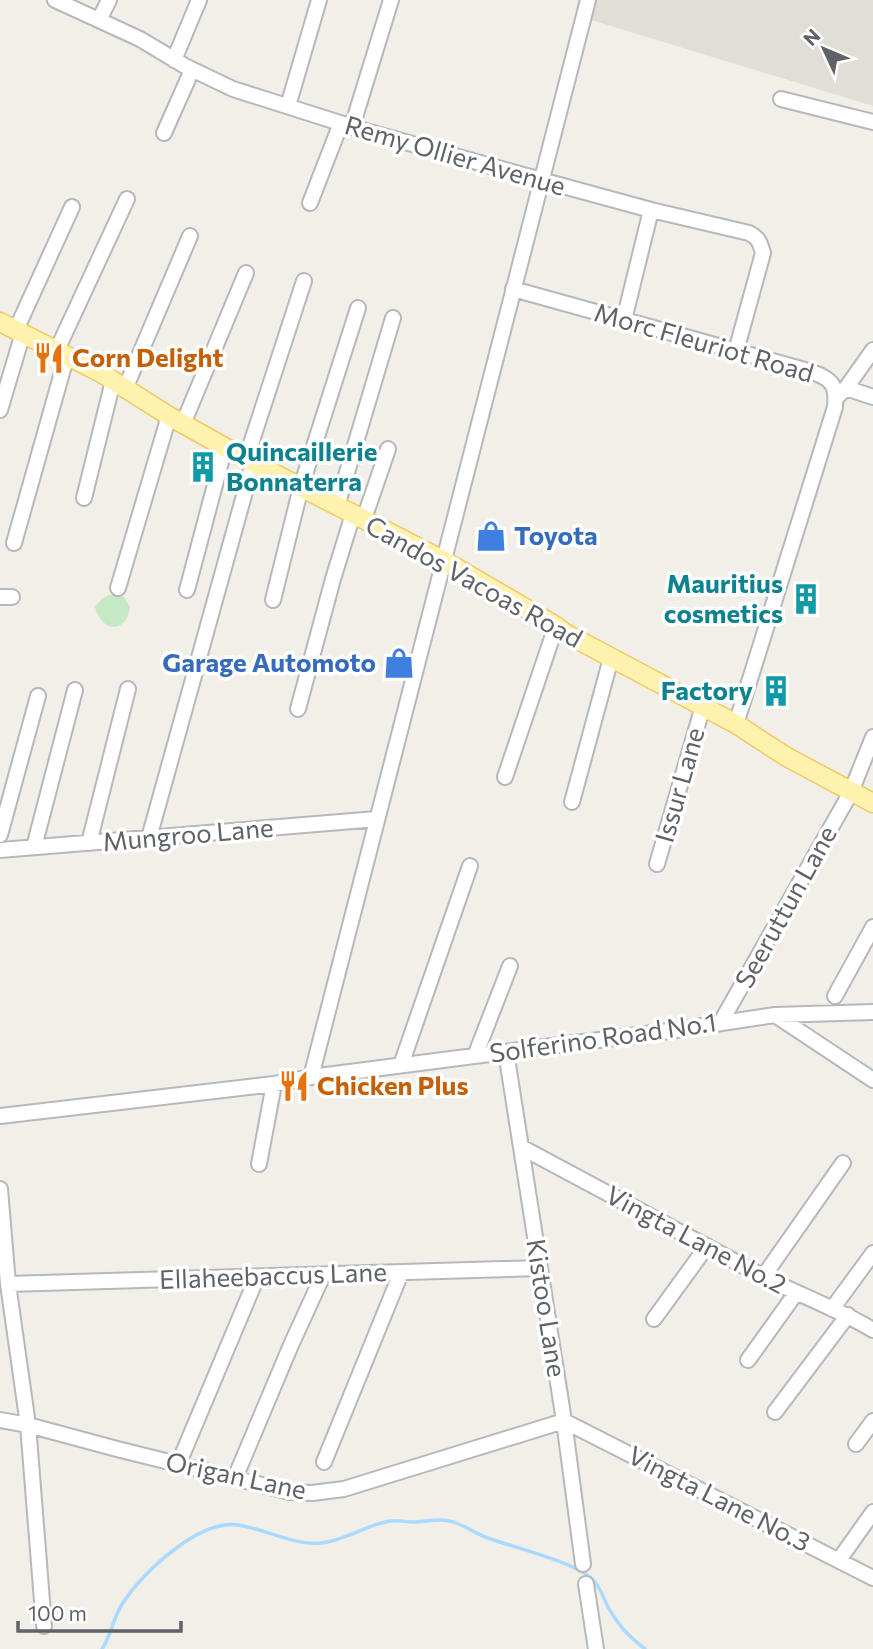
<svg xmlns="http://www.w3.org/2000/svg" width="873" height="1649" font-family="Commissioner,sans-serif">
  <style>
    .education { fill: #e1ded6 }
    .green { fill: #c5e8c5 }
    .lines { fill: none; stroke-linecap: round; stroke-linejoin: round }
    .stream { stroke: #aadaff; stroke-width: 3.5 }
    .minor-casing { stroke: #b5b8bc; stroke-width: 18 }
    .major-casing { stroke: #f2c960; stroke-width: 21 }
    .minor { stroke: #fff; stroke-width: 14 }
    .major { stroke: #fff2af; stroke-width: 18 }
    .labels { text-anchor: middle; stroke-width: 7; stroke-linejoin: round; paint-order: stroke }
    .street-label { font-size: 26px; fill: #5f6368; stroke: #fff }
    .food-label { font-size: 26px; font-weight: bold; fill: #c56008; stroke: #fff; text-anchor: start }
    .culture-label { font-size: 26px; font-weight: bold; fill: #0d838f; stroke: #fff; text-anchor: end }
    .shop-label { font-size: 26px; font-weight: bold; fill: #366cbe; stroke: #fff; text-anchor: start }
  </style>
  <rect width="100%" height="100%" fill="#f1efe8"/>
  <path class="education" d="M 593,0 L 873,0 L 873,106 L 588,19 Z"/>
  <path class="green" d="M 115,594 L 124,597 L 130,607 C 127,633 102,634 95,607 C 101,599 105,595 115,594 Z"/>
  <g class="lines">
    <path class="stream" d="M 102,1649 C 111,1636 113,1619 121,1606 C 140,1574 199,1519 238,1525 C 265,1529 295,1546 321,1543 C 345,1541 367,1524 391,1521 C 398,1520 406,1522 413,1522 C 425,1522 437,1518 449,1521 C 462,1523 475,1534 488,1538 C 512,1547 580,1563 595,1582 C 600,1588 604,1598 607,1605 C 618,1625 627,1635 645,1649"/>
    <defs>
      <path id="minor" d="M 55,0 L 140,39 L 185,66 L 233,89 L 362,130 L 541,180 L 651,210 L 749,233 C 759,238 760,243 763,253 L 736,351
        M 99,20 L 109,0
        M 174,60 L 199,0
        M 781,99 L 873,122
        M 288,106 L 319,0
        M 352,127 L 391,0
        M 164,133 L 192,70
        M 310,203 L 341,123
        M 513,289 L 812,372 C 832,379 837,385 835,407 L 736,724
        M 624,320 L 651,210
        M 16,330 L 72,207
        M 57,350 L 127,199
        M 846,388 L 873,397
        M 125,389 L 190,236
        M 836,398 L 846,388 L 873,350
        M 0,410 L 23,333
        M 183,424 L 246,273
        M 246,459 L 304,281
        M 84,498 L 113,381
        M 337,506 L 393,318
        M 364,519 L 388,449
        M 14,543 L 67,355
        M 118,588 L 169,416
        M 187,590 L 225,447
        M 0,597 L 12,597
        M 273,600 L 301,487 L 358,308
        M 298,709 L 333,579 L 353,514
        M 505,777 L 556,626
        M 572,802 L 611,658
        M 0,835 L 38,696
        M 149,838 L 253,463
        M 89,843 L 128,689
        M 34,847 L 75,690
        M 0,850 L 377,819
        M 657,864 L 703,706
        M 835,996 L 873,927
        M 775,1015 L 873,1080
        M 721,1022 L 851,792 L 873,737
        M 506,1052 L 564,1421 L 583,1564
        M 475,1056 L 510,966
        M 401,1065 L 470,866
        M 311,1077 L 588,0
        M 0,1116 L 274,1084 L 311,1077 L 669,1031 L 775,1015 L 873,1012
        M 521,1147 C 601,1190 681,1233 762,1276 C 799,1295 838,1309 873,1330
        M 259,1164 L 274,1084
        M 0,1189 L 8,1284 L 28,1425 L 44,1626
        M 763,1277 L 843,1163
        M 8,1284 L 539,1268
        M 832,1309 L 873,1253
        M 654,1319 L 707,1246
        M 748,1360 L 796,1293
        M 775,1412 L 848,1315
        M 0,1420 L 28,1425 L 117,1449 L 290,1492 L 312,1493 L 344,1489 L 564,1421
        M 564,1421 L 873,1578
        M 856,1444 L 873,1421
        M 324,1462 L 401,1273
        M 178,1465 L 257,1277
        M 235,1478 L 291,1345 L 323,1275
        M 839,1560 L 873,1512
        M 586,1584 L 596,1649"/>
      <path id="major" d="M 0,322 L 101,373 L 169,416 L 246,459 L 443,560 L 556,626 L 565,633 L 736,724 L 785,756 L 873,803"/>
    </defs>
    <use href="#minor" class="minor-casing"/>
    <use href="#major" class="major-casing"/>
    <use href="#minor" class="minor"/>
    <use href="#major" class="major"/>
  </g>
  <defs>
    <symbol id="restaurant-bare" viewBox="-9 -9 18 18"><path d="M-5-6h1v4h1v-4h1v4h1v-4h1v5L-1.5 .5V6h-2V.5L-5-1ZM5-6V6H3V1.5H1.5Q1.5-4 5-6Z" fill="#e8710a" stroke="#fff" stroke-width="2.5" paint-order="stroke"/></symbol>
    <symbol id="building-bare" viewBox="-9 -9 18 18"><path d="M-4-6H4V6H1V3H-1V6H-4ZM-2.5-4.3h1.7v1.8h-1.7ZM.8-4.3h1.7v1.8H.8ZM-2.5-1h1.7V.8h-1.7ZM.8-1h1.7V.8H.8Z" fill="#0f9aa8" stroke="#fff" stroke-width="2.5" paint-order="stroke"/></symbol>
    <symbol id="shop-bare" viewBox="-9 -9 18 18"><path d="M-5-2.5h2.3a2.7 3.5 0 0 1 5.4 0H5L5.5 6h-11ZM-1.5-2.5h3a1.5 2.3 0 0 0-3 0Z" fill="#3f7fe0" stroke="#fff" stroke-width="2.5" paint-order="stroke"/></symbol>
  </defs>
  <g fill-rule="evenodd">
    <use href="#restaurant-bare" x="27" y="336" width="44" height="44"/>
    <use href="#building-bare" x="181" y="445" width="44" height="44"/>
    <use href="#shop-bare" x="469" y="514" width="44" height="44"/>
    <use href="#building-bare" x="784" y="577" width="44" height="44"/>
    <use href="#shop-bare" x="377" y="641" width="44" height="44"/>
    <use href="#building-bare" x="754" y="669" width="44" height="44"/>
    <use href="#restaurant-bare" x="272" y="1064" width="44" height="44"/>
  </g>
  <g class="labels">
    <g class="street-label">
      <text transform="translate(455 156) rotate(16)" y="9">Remy Ollier Avenue</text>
      <text transform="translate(704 343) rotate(16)" y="9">Morc Fleuriot Road</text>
      <text transform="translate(474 582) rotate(29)" y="9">Candos Vacoas Road</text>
      <text transform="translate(680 785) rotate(-74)" y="9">Issur Lane</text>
      <text transform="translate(188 835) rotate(-5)" y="9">Mungroo Lane</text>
      <text transform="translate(786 907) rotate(-61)" y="9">Seeruttun Lane</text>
      <text transform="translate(603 1038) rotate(-8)" y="9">Solferino Road No.1</text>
      <text transform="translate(696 1240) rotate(28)" y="9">Vingta Lane No.2</text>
      <text transform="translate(273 1276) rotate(-2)" y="9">Ellaheebaccus Lane</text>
      <text transform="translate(546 1308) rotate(81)" y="9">Kistoo Lane</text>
      <text transform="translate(236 1476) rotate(12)" y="9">Origan Lane</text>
      <text transform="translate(719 1499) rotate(27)" y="9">Vingta Lane No.3</text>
    </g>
    <g class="food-label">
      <text x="72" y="367">Corn Delight</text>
      <text x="317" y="1095">Chicken Plus</text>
    </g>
    <g class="culture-label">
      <text x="226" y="461" text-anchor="start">Quincaillerie<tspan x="226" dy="30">Bonnaterra</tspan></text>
      <text x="783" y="593">Mauritius<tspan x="783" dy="30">cosmetics</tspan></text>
      <text x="753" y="700">Factory</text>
    </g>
    <g class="shop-label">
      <text x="514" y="545">Toyota</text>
      <text x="376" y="672" text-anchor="end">Garage Automoto</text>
    </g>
  </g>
  <g transform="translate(824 49) rotate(314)" stroke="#ffffff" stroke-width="5" paint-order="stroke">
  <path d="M0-5L12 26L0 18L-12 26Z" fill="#5f6368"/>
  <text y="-10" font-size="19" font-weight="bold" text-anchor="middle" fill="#5f6368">N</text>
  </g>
  <path d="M18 1621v10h163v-10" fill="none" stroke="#5f6368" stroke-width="3.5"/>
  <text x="28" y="1621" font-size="21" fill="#5f6368" stroke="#ffffff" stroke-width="5" paint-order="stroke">100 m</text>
</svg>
